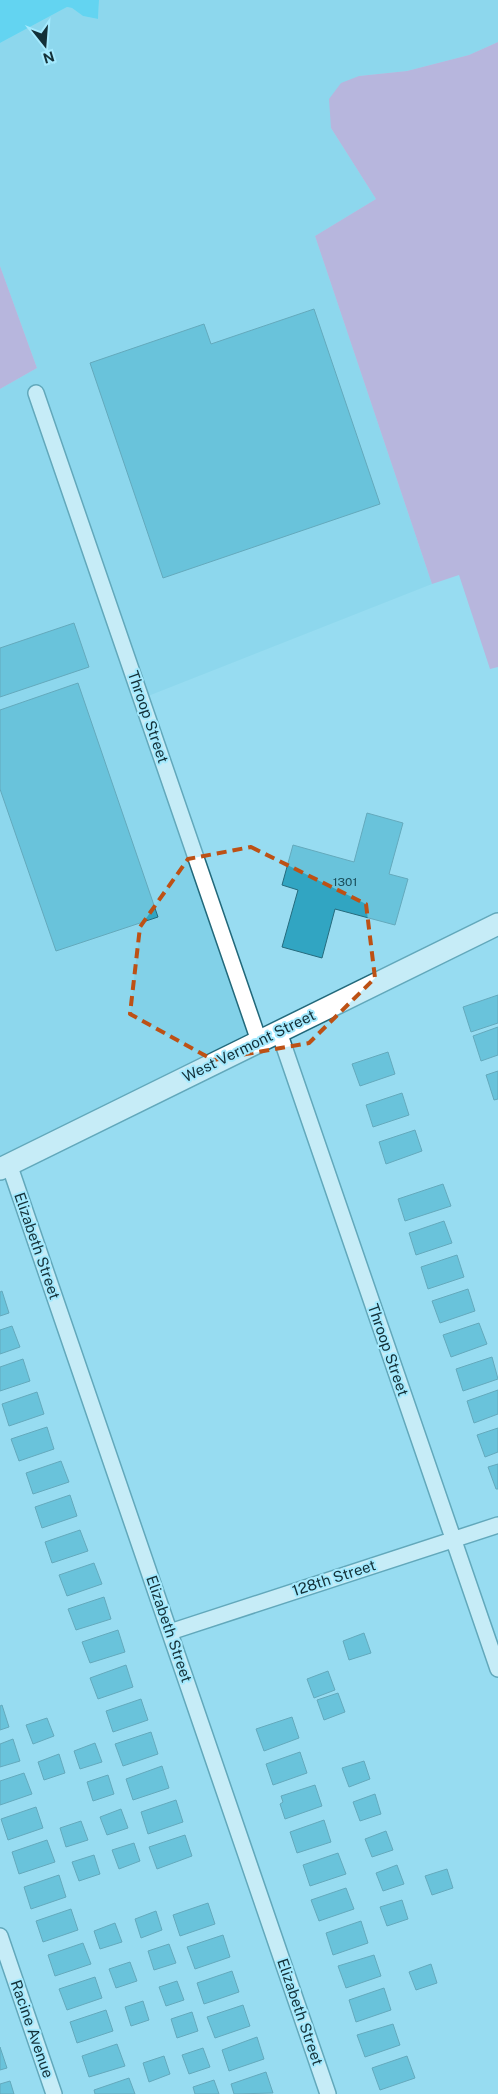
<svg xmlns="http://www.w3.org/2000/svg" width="498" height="2094" font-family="'Public Sans',sans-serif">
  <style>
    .built { fill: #82d1e8 }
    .green { fill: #de87c5 }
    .water { fill: #25cbf1 }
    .building { fill: #31a5c2; stroke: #256b7d }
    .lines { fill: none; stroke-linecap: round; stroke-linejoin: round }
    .street-casing { stroke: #22697b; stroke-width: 18 }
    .secondary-casing { stroke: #22697b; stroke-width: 24 }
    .street { stroke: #fff; stroke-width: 15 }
    .secondary { stroke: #fff; stroke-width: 21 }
    .marked { fill: none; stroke: #bd5115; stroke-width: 4; stroke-dasharray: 10 6; stroke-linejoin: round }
    .labels { text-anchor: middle; stroke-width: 4; stroke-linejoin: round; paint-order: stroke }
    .number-label { font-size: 12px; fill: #1a4d5a }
    .street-label { font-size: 15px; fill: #133038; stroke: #a5eafe }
  </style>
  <rect width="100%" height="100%" fill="#98dcf1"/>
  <path class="built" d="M 99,0 L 498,0 L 498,42 L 469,55 L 407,71 L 359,76 L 331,128 L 376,199 L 315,236 L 432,584 L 138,700 L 252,1046 L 0,1172 L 0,389 L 37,368 L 0,266 L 0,43 L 67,7 L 72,8 L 83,16 L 98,19 Z"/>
  <path class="green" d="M 498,42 L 498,667 L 490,669 L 459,575 L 432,584 L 315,236 L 376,199 L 331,128 L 329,99 L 341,83 L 359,76 L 407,71 L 469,55 Z
    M 0,266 L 37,368 L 0,389 Z"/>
  <path class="water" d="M 0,0 L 99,0 L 98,19 L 83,16 L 72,8 L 67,7 L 0,43 Z"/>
  <path class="building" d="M 314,309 L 380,504 L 163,578 L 90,363 L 204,324 L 211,344 Z
    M 74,623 L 89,667 L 0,697 L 0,648 Z
    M 78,683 L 158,917 L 56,951 L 0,789 L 0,710 Z
    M 367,813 L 403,823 L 389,874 L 408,879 L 395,925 L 335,909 L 322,958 L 282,947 L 298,890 L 282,885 L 293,845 L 354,862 Z
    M 498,995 L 498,1023 L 471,1032 L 463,1007 Z
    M 498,1027 L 498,1055 L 481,1061 L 473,1036 Z
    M 388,1052 L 395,1074 L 360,1086 L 352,1064 Z
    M 498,1071 L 498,1099 L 494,1100 L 486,1075 Z
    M 402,1093 L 409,1115 L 373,1127 L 366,1105 Z
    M 415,1130 L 422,1151 L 386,1164 L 379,1142 Z
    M 443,1184 L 451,1206 L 405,1221 L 398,1199 Z
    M 444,1221 L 452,1243 L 416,1255 L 409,1233 Z
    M 457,1255 L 464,1277 L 428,1289 L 421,1267 Z
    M 468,1289 L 475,1311 L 440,1323 L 432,1301 Z
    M 2,1291 L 9,1313 L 0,1316 L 0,1292 Z
    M 479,1323 L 487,1344 L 451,1357 L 443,1335 Z
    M 12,1326 L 20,1347 L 0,1354 L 0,1330 Z
    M 492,1357 L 498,1379 L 463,1391 L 456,1369 Z
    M 23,1359 L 30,1381 L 0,1391 L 0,1367 Z
    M 498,1390 L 498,1414 L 474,1423 L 467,1401 Z
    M 37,1392 L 44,1414 L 9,1426 L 2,1404 Z
    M 47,1427 L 54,1449 L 19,1461 L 11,1439 Z
    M 498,1428 L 498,1452 L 485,1457 L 477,1435 Z
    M 61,1461 L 69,1482 L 33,1494 L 26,1473 Z
    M 498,1464 L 498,1489 L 496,1489 L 488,1467 Z
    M 70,1495 L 77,1516 L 42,1528 L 35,1507 Z
    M 80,1530 L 88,1551 L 52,1563 L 45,1542 Z
    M 94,1563 L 102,1584 L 67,1596 L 59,1575 Z
    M 104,1597 L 111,1619 L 76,1630 L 68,1609 Z
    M 118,1630 L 125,1652 L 90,1663 L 82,1642 Z
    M 364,1633 L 371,1653 L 349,1660 L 343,1641 Z
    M 126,1665 L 133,1687 L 98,1699 L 90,1678 Z
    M 328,1671 L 335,1690 L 314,1698 L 307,1679 Z
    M 338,1693 L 345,1712 L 324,1720 L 317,1700 Z
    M 141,1699 L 148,1720 L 113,1732 L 106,1711 Z
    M 2,1705 L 9,1727 L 0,1730 L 0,1706 Z
    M 292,1717 L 299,1738 L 264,1751 L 256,1729 Z
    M 47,1718 L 54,1736 L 33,1744 L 26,1725 Z
    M 151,1732 L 158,1754 L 123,1766 L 115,1744 Z
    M 13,1739 L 20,1761 L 0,1767 L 0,1744 Z
    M 95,1743 L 102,1762 L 80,1769 L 74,1751 Z
    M 300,1752 L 307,1773 L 273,1785 L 266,1764 Z
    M 59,1754 L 65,1773 L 44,1780 L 38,1762 Z
    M 364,1761 L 370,1779 L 349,1787 L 342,1768 Z
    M 162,1766 L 169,1788 L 133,1800 L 126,1779 Z
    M 24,1773 L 32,1794 L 0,1805 L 0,1781 Z
    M 108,1775 L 114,1794 L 93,1801 L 87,1782 Z
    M 315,1785 L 322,1806 L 285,1819 L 280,1804 L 283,1802 L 281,1796 Z
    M 375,1794 L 381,1814 L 360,1821 L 353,1802 Z
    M 176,1800 L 183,1822 L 148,1834 L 141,1812 Z
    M 36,1807 L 43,1828 L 8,1840 L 1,1819 Z
    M 121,1809 L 128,1828 L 107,1835 L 100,1817 Z
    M 324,1820 L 331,1842 L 297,1853 L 290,1832 Z
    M 81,1821 L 88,1840 L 66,1847 L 60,1828 Z
    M 386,1831 L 393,1850 L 372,1857 L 365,1839 Z
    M 185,1835 L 192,1856 L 157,1869 L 149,1847 Z
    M 47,1840 L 55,1862 L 19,1874 L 12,1852 Z
    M 134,1843 L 140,1861 L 119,1869 L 112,1850 Z
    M 338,1853 L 346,1874 L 310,1886 L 303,1865 Z
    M 94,1855 L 100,1874 L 79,1881 L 72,1862 Z
    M 397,1865 L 404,1884 L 383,1891 L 376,1873 Z
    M 447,1869 L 453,1888 L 432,1895 L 425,1876 Z
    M 59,1875 L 66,1897 L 31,1909 L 24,1887 Z
    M 346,1888 L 354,1909 L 319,1921 L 311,1900 Z
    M 402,1900 L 408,1919 L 387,1926 L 380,1907 Z
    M 208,1903 L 215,1924 L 180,1936 L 173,1915 Z
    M 71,1909 L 78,1930 L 43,1942 L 36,1921 Z
    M 156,1911 L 162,1930 L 141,1938 L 135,1919 Z
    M 361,1921 L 368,1943 L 333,1955 L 326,1933 Z
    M 115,1923 L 122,1942 L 100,1949 L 94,1931 Z
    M 223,1935 L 230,1957 L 195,1969 L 187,1947 Z
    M 83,1943 L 91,1964 L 55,1976 L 48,1955 Z
    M 169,1944 L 176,1963 L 154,1970 L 148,1951 Z
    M 374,1955 L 381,1976 L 346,1988 L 338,1966 Z
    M 130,1962 L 137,1981 L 116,1988 L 109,1969 Z
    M 431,1964 L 437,1983 L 416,1990 L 409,1972 Z
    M 232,1971 L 239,1992 L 204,2004 L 197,1983 Z
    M 95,1977 L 102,1998 L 67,2010 L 59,1989 Z
    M 177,1981 L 184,2000 L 166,2006 L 159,1987 Z
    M 384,1988 L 391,2010 L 356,2022 L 349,2000 Z
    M 143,2001 L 149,2020 L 131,2026 L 125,2007 Z
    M 243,2005 L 250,2026 L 215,2038 L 207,2017 Z
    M 106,2010 L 113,2031 L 77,2043 L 70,2022 Z
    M 192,2012 L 198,2031 L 177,2038 L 171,2019 Z
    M 393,2024 L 400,2045 L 365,2057 L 357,2035 Z
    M 257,2037 L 264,2059 L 229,2071 L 222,2050 Z
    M 117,2044 L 125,2066 L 89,2077 L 82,2056 Z
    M 0,2047 L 7,2068 L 0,2070 Z
    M 203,2048 L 210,2067 L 189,2074 L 182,2055 Z
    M 164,2056 L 170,2074 L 149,2082 L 143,2063 Z
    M 407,2056 L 415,2078 L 380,2090 L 372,2068 Z
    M 266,2072 L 273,2093 L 234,2094 L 231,2084 Z
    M 129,2078 L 135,2094 L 95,2094 L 94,2090 Z
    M 214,2080 L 219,2094 L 195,2094 L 193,2087 Z
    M 10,2081 L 14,2094 L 0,2094 L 0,2084 Z"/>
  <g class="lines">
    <defs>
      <path id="street" d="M 36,393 L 259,1041
        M 279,1032 L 498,1669
        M 9,1164 L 328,2094
        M 170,1632 L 498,1525
        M 0,1936 L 54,2094"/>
      <path id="secondary" d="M 0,1169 L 498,924"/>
    </defs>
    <use href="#street" class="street-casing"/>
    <use href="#secondary" class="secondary-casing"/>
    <use href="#street" class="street"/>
    <use href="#secondary" class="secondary"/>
  </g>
  <path d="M0 0H498V2094H0ZM 251,847 L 366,904 L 375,978 L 309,1043 L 213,1060 L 130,1014 L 140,927 L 188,859 Z" fill="#98dcf1" fill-opacity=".55" fill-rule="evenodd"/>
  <path class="marked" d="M 251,847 L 366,904 L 375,978 L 309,1043 L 213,1060 L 130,1014 L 140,927 L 188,859 Z"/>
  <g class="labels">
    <g class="number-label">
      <text x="345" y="886">1301</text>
    </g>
    <g class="street-label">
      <text transform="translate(148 717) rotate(71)" y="5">Throop Street</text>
      <text transform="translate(249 1046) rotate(-26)" y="5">West Vermont Street</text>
      <text transform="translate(37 1246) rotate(71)" y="5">Elizabeth Street</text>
      <text transform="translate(388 1350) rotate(71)" y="5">Throop Street</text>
      <text transform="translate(334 1578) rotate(-18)" y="5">128th Street</text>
      <text transform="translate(169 1629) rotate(71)" y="5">Elizabeth Street</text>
      <text transform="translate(300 2012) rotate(71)" y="5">Elizabeth Street</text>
      <text transform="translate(32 2029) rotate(71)" y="5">Racine Avenue</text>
    </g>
  </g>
  <g transform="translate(45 45) rotate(163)" stroke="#a5eafe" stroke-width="4" paint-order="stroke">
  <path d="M0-4L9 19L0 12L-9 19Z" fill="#133038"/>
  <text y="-8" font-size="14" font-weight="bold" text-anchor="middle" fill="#133038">N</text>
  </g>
</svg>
